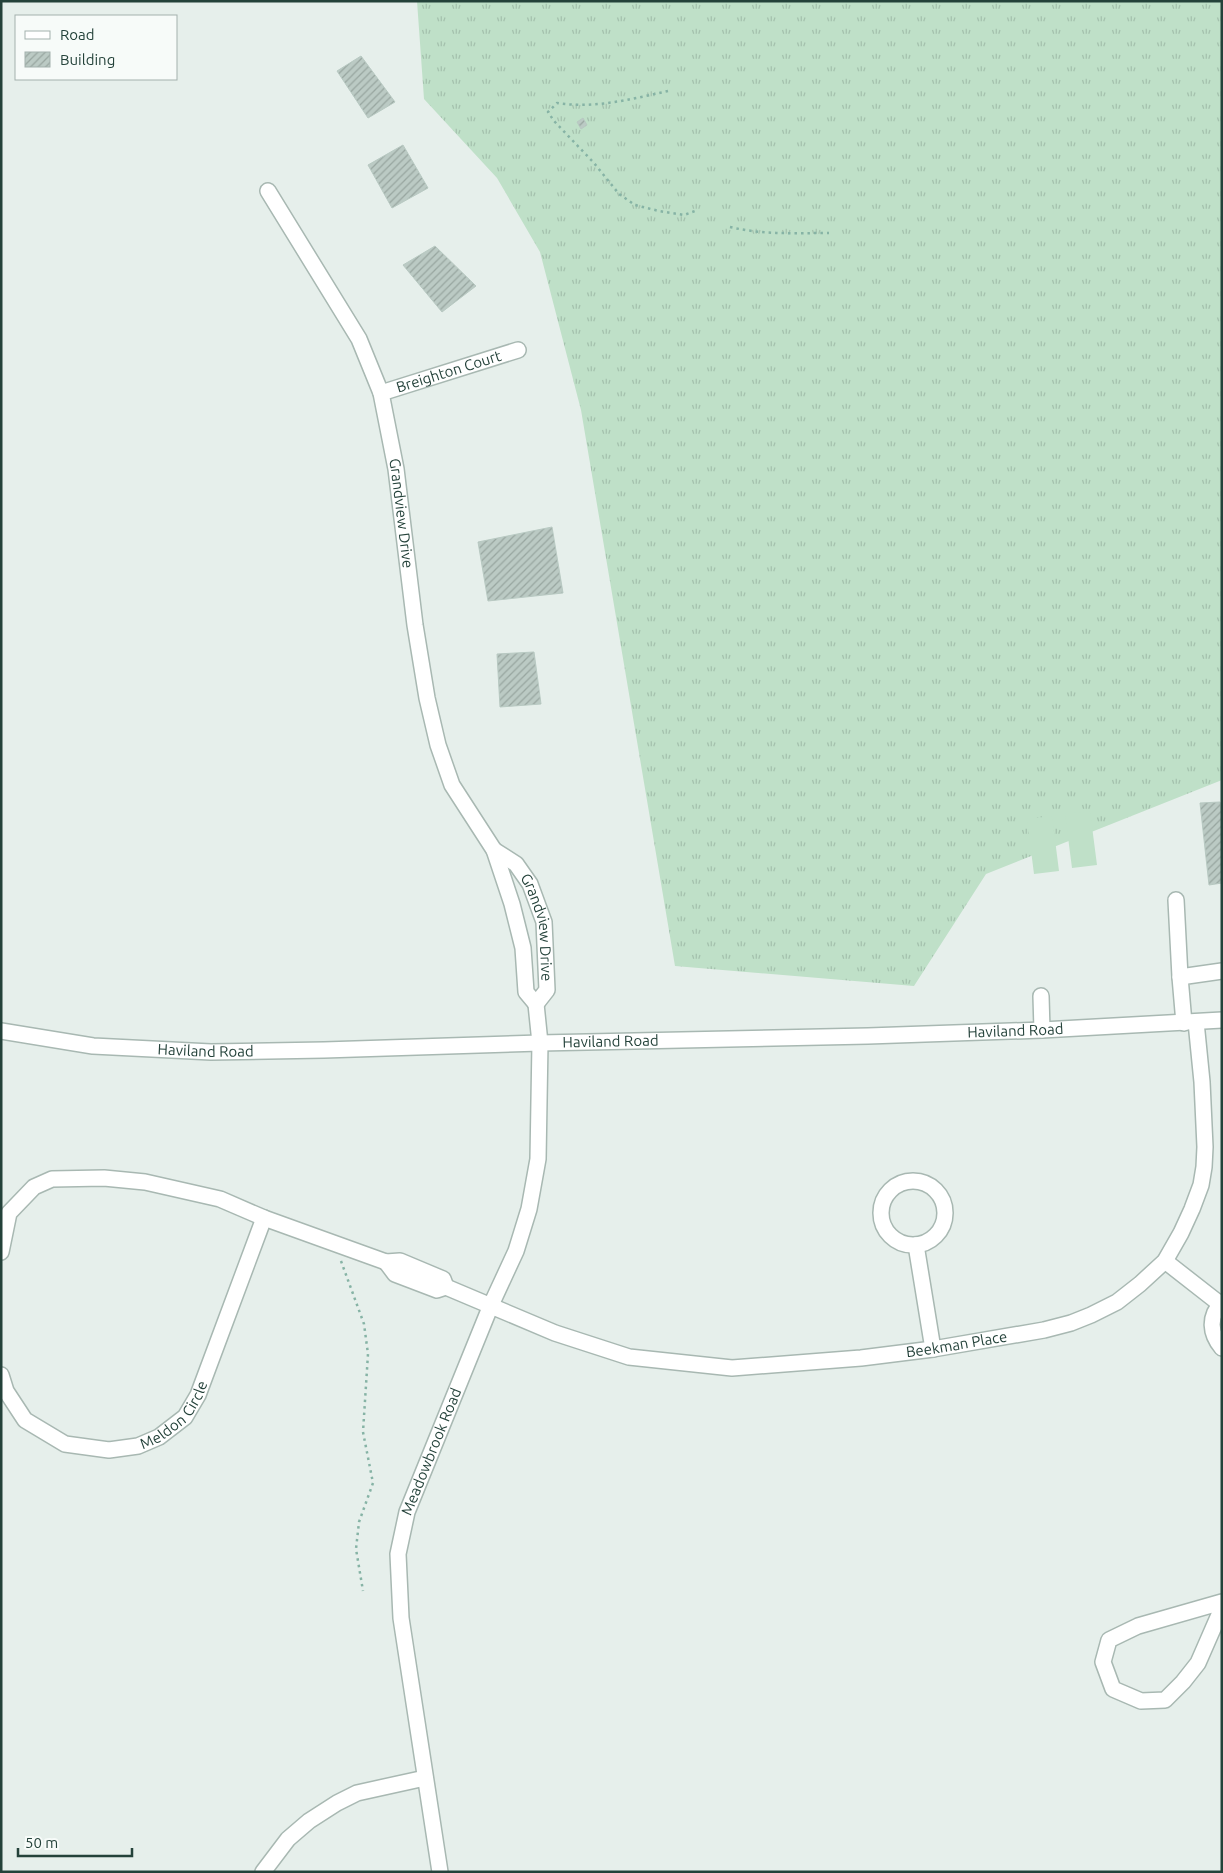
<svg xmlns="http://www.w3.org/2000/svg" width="1223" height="1873" font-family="Ubuntu,sans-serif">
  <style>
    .grass { fill: url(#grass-tufts) }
    .pitch { fill: #bfe0c8 }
    .building { fill: url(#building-hatch); stroke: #b8c9c2 }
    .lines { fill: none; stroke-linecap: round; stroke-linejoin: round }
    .minor-casing { stroke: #a8b8b2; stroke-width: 18 }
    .path { stroke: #86b3a5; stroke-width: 2.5; stroke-dasharray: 2.5 4; stroke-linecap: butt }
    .minor { stroke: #fff; stroke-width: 15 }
    .labels { text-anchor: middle; stroke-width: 4; stroke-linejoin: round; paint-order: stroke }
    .street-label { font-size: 15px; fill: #24423a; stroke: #f7fbf9 }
  </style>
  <defs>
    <pattern id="grass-tufts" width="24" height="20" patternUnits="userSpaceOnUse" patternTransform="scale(1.25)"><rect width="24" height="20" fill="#bfe0c8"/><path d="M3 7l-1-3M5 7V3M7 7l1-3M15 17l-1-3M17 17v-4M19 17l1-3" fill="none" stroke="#a4c1ad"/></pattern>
    <pattern id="building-hatch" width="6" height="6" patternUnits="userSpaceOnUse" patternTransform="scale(1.25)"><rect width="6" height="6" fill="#bbcac4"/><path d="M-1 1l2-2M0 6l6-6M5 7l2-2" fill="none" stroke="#98a6a0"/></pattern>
  </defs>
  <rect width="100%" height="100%" fill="#e6efeb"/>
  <path class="grass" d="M 417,1 L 1222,1 L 1222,780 L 986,874 L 914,986 L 675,966 L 581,410 L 540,252 L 497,178 L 424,99 Z"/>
  <path class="pitch" d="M 1090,811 L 1097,865 L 1072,868 L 1065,814 Z
    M 1052,816 L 1059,871 L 1034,874 L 1027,819 Z"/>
  <path class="building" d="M 361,56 L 395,102 L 368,118 L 337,71 Z
    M 583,118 L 587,125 L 581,129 L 577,122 Z
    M 403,145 L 428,188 L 392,208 L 368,165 Z
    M 435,246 L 476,286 L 442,312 L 403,265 Z
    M 552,527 L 563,593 L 488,601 L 478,542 Z
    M 534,652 L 541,704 L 500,707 L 497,654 Z
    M 1220,802 L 1222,811 L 1222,883 L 1209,885 L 1200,803 Z"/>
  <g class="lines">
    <defs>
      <g id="minor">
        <path id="s1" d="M 268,191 L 359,339 L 381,393 L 396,469 L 415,625 L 427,698 L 438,745 L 452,785 L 494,850 L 512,904 L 523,948 L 526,992 L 536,1004"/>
        <path id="s2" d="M 381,393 L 518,350"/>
        <path id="s3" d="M 494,850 L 516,864 L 530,884 L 544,922 L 547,990 L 536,1004"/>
        <path d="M 1176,900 L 1180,977"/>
        <path d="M 1041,996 L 1042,1030"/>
        <path d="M 1184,1023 L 1180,977 L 1222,971"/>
        <path id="s4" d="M 1,1031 L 93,1046 L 211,1052 L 324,1050 L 540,1043 L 868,1036 L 1042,1030 L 1222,1020"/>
        <circle cx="913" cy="1213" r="32"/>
        <path d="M 916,1245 L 933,1349"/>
        <path d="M 1,1252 L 9,1213 L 34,1187 L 52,1179 L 104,1178 L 145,1182 L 220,1199 L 264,1218 L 386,1262 L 400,1261 L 443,1279 L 446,1287"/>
        <path d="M 1165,1261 L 1220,1304"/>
        <path id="s5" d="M 386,1262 L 395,1274 L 437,1290 L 446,1287 L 555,1333 L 629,1357 L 732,1368 L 861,1358 L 933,1349 L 1044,1330 L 1071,1323 L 1091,1315 L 1117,1302 L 1140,1284 L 1165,1261 L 1181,1233 L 1192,1209 L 1201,1185 L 1204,1167 L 1205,1147 L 1202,1082 L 1196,1022"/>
        <path d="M 1222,1302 C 1208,1317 1210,1334 1222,1348"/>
        <path id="s6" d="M 1,1375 L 6,1391 L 25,1420 L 65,1444 L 109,1450 L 138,1446 L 159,1437 L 185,1417 L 198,1395 L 264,1218"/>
        <path d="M 1222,1602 L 1138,1626 L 1109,1640 L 1103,1662 L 1113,1689 L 1141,1701 L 1165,1700 L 1183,1682 L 1198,1663 L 1222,1608"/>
        <path d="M 263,1872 L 288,1839 L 309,1821 L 337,1803 L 357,1793 L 425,1778"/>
        <path id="s7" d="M 440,1872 L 401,1618 L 398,1554 L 407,1512 L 491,1305 L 516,1251 L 529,1209 L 538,1159 L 540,1043 L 536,1004"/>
      </g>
    </defs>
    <use href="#minor" class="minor-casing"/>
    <path class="path" d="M 668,91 C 632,99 594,109 557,103 L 548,112 L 554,121 L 594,163 L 619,194 L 635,205 L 659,211 L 684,215 L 695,211
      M 730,227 C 764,235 794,233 829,233
      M 341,1261 L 364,1324 L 368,1354 L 363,1432 L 373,1483 L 359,1522 L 356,1549 L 363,1591"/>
    <use href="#minor" class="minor"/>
  </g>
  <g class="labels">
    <g class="street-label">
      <text dy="5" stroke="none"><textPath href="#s2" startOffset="71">Breighton Court</textPath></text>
      <text dy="5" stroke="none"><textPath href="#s1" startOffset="354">Grandview Drive</textPath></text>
      <text dy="5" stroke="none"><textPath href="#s3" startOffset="95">Grandview Drive</textPath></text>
      <text dy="5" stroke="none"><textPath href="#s4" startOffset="1016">Haviland Road</textPath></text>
      <text dy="5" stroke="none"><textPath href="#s4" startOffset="611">Haviland Road</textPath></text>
      <text dy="5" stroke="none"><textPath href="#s4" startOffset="206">Haviland Road</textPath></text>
      <text dy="5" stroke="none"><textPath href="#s5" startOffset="595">Beekman Place</textPath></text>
      <text dy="5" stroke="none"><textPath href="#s6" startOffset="221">Meldon Circle</textPath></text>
      <text dy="5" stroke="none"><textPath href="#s7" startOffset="429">Meadowbrook Road</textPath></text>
    </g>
  </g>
  <rect width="1223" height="1873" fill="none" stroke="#24423a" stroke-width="5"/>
  <rect x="15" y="15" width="162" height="65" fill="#f7fbf9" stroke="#a3b1ad"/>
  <rect x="25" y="31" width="25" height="8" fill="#ffffff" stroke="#a3b1ad"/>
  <text x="60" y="40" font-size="15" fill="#24423a">Road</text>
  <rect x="25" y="52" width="25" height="15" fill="url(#building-hatch)" stroke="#a3b1ad"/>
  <text x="60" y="65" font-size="15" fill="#24423a">Building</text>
  <path d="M18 1848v8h114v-8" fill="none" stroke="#24423a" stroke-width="2.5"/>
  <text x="25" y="1848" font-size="15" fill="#24423a" stroke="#f7fbf9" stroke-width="4" paint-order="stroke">50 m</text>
</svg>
